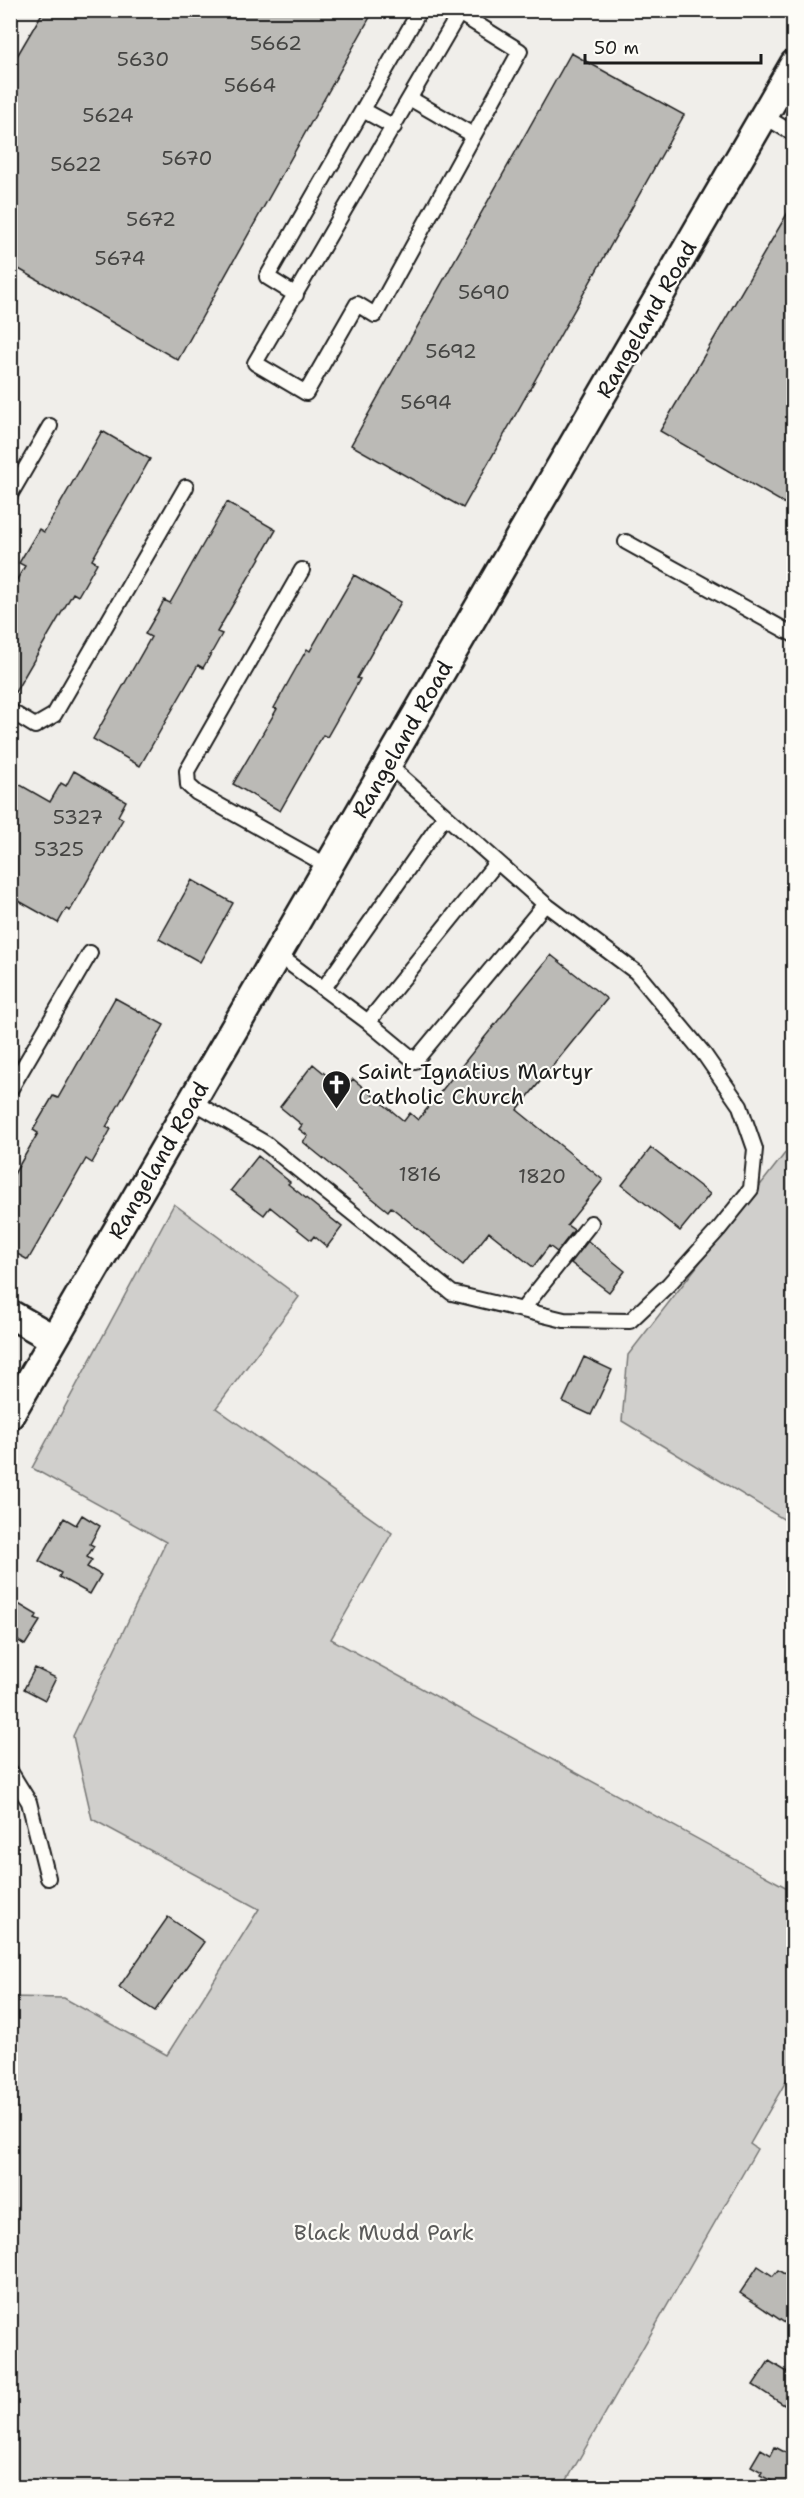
<svg xmlns="http://www.w3.org/2000/svg" width="804" height="2498" font-family="'Shantell Sans',sans-serif">
  <style>
    .green { fill: #d0cfcc; stroke: #767674; stroke-width: 1.5 }
    .building { fill: #bbbab6; stroke: #1c1c1c; stroke-width: 1.5 }
    .lines { fill: none; stroke-linecap: round; stroke-linejoin: round }
    .lane-casing { stroke: #1c1c1c; stroke-width: 18 }
    .street-casing { stroke: #1c1c1c; stroke-width: 32 }
    .lane { stroke: #fdfcf7; stroke-width: 14 }
    .street { stroke: #fdfcf7; stroke-width: 27 }
    .labels { text-anchor: middle; stroke-width: 4.5; stroke-linejoin: round; paint-order: stroke }
    .number-label { font-size: 20px; fill: #444442 }
    .street-label { font-size: 22px; fill: #1c1c1c; stroke: #fdfcf7 }
    .poi-label { font-size: 22px; fill: #1c1c1c; stroke: #fdfcf7; text-anchor: start }
    .park-label { font-size: 22px; fill: #5b5b5a; stroke: #fdfcf7 }
  </style>
  <rect width="100%" height="100%" fill="#f0eeea"/>
  <filter id="ink" filterUnits="userSpaceOnUse"><feTurbulence type="fractalNoise" baseFrequency=".0167" numOctaves="2"/><feDisplacementMap in="SourceGraphic" scale="12" xChannelSelector="R" yChannelSelector="G"/><feConvolveMatrix kernelMatrix="1 2 1 2 8 2 1 2 1" color-interpolation-filters="sRGB"/></filter>
  <g filter="url(#ink)">
    <path class="green" d="M 793,1143 L 793,1525 L 622,1421 L 628,1355 Z
      M 174,1204 L 299,1297 L 216,1408 L 392,1533 L 331,1639 L 793,1891 L 793,2069 L 750,2144 L 757,2149 L 563,2487 L 11,2487 L 11,1997 L 64,1998 L 167,2055 L 259,1909 L 92,1819 L 73,1736 L 166,1542 L 32,1468 Z"/>
    <path class="building" d="M 44,10 L 374,10 L 178,360 L 10,264 L 10,68 Z
      M 571,53 L 684,115 L 463,508 L 351,445 Z
      M 794,202 L 794,509 L 660,431 Z
      M 102,431 L 150,459 L 92,560 L 97,563 L 78,596 L 73,593 L 10,701 L 10,591 L 25,566 L 19,563 L 39,529 L 44,532 Z
      M 227,502 L 276,530 L 217,632 L 222,634 L 212,652 L 203,668 L 198,665 L 140,766 L 93,739 L 151,637 L 145,634 L 159,610 L 164,600 L 170,603 Z
      M 354,575 L 401,602 L 357,678 L 360,679 L 327,737 L 323,735 L 280,811 L 233,784 L 277,709 L 274,708 L 290,679 L 307,649 L 310,651 Z
      M 74,771 L 126,801 L 118,816 L 123,819 L 70,911 L 66,909 L 58,923 L 10,896 L 10,779 L 50,802 L 61,783 L 66,786 Z
      M 192,880 L 233,903 L 200,962 L 159,939 Z
      M 551,955 L 607,999 L 517,1110 L 603,1180 L 567,1225 L 574,1230 L 557,1252 L 549,1246 L 533,1267 L 489,1232 L 463,1265 L 391,1207 L 388,1211 L 303,1142 L 308,1136 L 299,1129 L 302,1125 L 280,1107 L 313,1064 L 336,1083 L 338,1079 L 347,1086 L 353,1079 L 404,1121 L 410,1113 L 418,1120 Z
      M 115,998 L 164,1025 L 106,1127 L 111,1129 L 92,1163 L 86,1159 L 28,1260 L 10,1250 L 10,1181 L 38,1133 L 33,1130 L 53,1096 L 58,1098 Z
      M 651,1148 L 710,1194 L 680,1231 L 622,1185 Z
      M 258,1156 L 290,1182 L 288,1184 L 342,1227 L 327,1247 L 314,1236 L 311,1240 L 270,1207 L 264,1215 L 231,1190 Z
      M 588,1241 L 625,1271 L 609,1292 L 571,1263 Z
      M 584,1357 L 612,1370 L 591,1415 L 563,1402 Z
      M 82,1515 L 100,1526 L 90,1544 L 94,1546 L 87,1557 L 92,1560 L 87,1567 L 101,1575 L 90,1594 L 59,1577 L 61,1573 L 39,1561 L 64,1518 L 76,1525 Z
      M 10,1599 L 37,1615 L 35,1619 L 40,1621 L 25,1645 L 10,1636 Z
      M 35,1668 L 56,1678 L 45,1700 L 24,1689 Z
      M 168,1917 L 204,1942 L 155,2011 L 119,1987 Z
      M 758,2266 L 773,2276 L 778,2270 L 794,2280 L 794,2329 L 740,2293 Z
      M 769,2361 L 794,2376 L 794,2390 L 784,2405 L 753,2385 Z
      M 775,2447 L 794,2457 L 794,2487 L 783,2487 L 760,2475 L 762,2472 L 751,2466 L 761,2449 L 771,2455 Z"/>
    <g class="lines">
      <defs>
        <path id="lane" d="M 459,13 L 520,51 L 375,315 L 357,304 L 306,393 L 255,363 L 461,10
          M 411,99 L 473,135
          M 363,110 L 394,127
          M 764,116 L 794,134
          M 296,295 L 267,277 L 420,10
          M 10,495 L 50,426
          M 626,542 L 794,635
          M 302,570 L 187,771 L 188,785 L 197,793 L 328,866
          M 10,711 L 35,726 L 54,715 L 186,487
          M 277,954 L 368,1022 L 415,1061 L 545,904
          M 324,988 L 445,816
          M 368,1022 L 497,862
          M 10,1090 L 90,953
          M 192,1101 L 265,1143 L 452,1293 L 564,1320 L 630,1321 L 669,1284 L 718,1230 L 751,1189 L 755,1149 L 740,1106 L 704,1054 L 636,972 L 545,904 L 387,764
          M 522,1310 L 591,1223
          M 10,1771 L 29,1802 L 48,1878"/>
        <path id="street" d="M 10,1314 L 54,1339
          M 10,1415 L 794,64"/>
      </defs>
      <use href="#lane" class="lane-casing"/>
      <use href="#street" class="street-casing"/>
      <use href="#lane" class="lane"/>
      <use href="#street" class="street"/>
    </g>
  </g>
  <defs>
    <symbol id="church-pin" viewBox="-11 -11 22 30"><path d="M0 17L-7.5 6A9.5 9.5 0 1 1 7.5 6Z" fill="#1c1c1c" stroke="#fdfcf7"/><path d="M-1.2-6h2.4v3.5h3.3v2.4h-3.3V6h-2.4V-.1h-3.3v-2.4h3.3Z" fill="#fff"/></symbol>
  </defs>
  <g fill-rule="evenodd">
    <use href="#church-pin" x="320" y="1068" width="33" height="45"/>
  </g>
  <g class="labels">
    <g class="number-label">
      <text x="276" y="50">5662</text>
      <text x="143" y="66">5630</text>
      <text x="250" y="92">5664</text>
      <text x="108" y="122">5624</text>
      <text x="187" y="165">5670</text>
      <text x="76" y="171">5622</text>
      <text x="151" y="226">5672</text>
      <text x="120" y="265">5674</text>
      <text x="484" y="299">5690</text>
      <text x="451" y="358">5692</text>
      <text x="426" y="409">5694</text>
      <text x="78" y="824">5327</text>
      <text x="59" y="856">5325</text>
      <text x="420" y="1181">1816</text>
      <text x="542" y="1183">1820</text>
    </g>
    <g class="street-label">
      <text transform="translate(646 319) rotate(-60)" y="8">Rangeland Road</text>
      <text transform="translate(402 739) rotate(-60)" y="8">Rangeland Road</text>
      <text transform="translate(158 1160) rotate(-60)" y="8">Rangeland Road</text>
    </g>
    <g class="poi-label">
      <text x="358" y="1079">Saint Ignatius Martyr<tspan x="358" dy="25">Catholic Church</tspan></text>
    </g>
    <g class="park-label">
      <text x="384" y="2240">Black Mudd Park</text>
    </g>
  </g>
  <rect width="804" height="2498" fill="none" stroke="#fdfcf7" stroke-width="36"/>
  <rect x="18" y="18" width="768" height="2462" fill="none" stroke="#1c1c1c" stroke-width="2" filter="url(#ink)"/>
  <path d="M585 54v9h176v-9" fill="none" stroke="#1c1c1c" stroke-width="3"/>
  <text x="594" y="54" font-size="18" fill="#1c1c1c" stroke="#fdfcf7" stroke-width="4.5" paint-order="stroke">50 m</text>
</svg>
